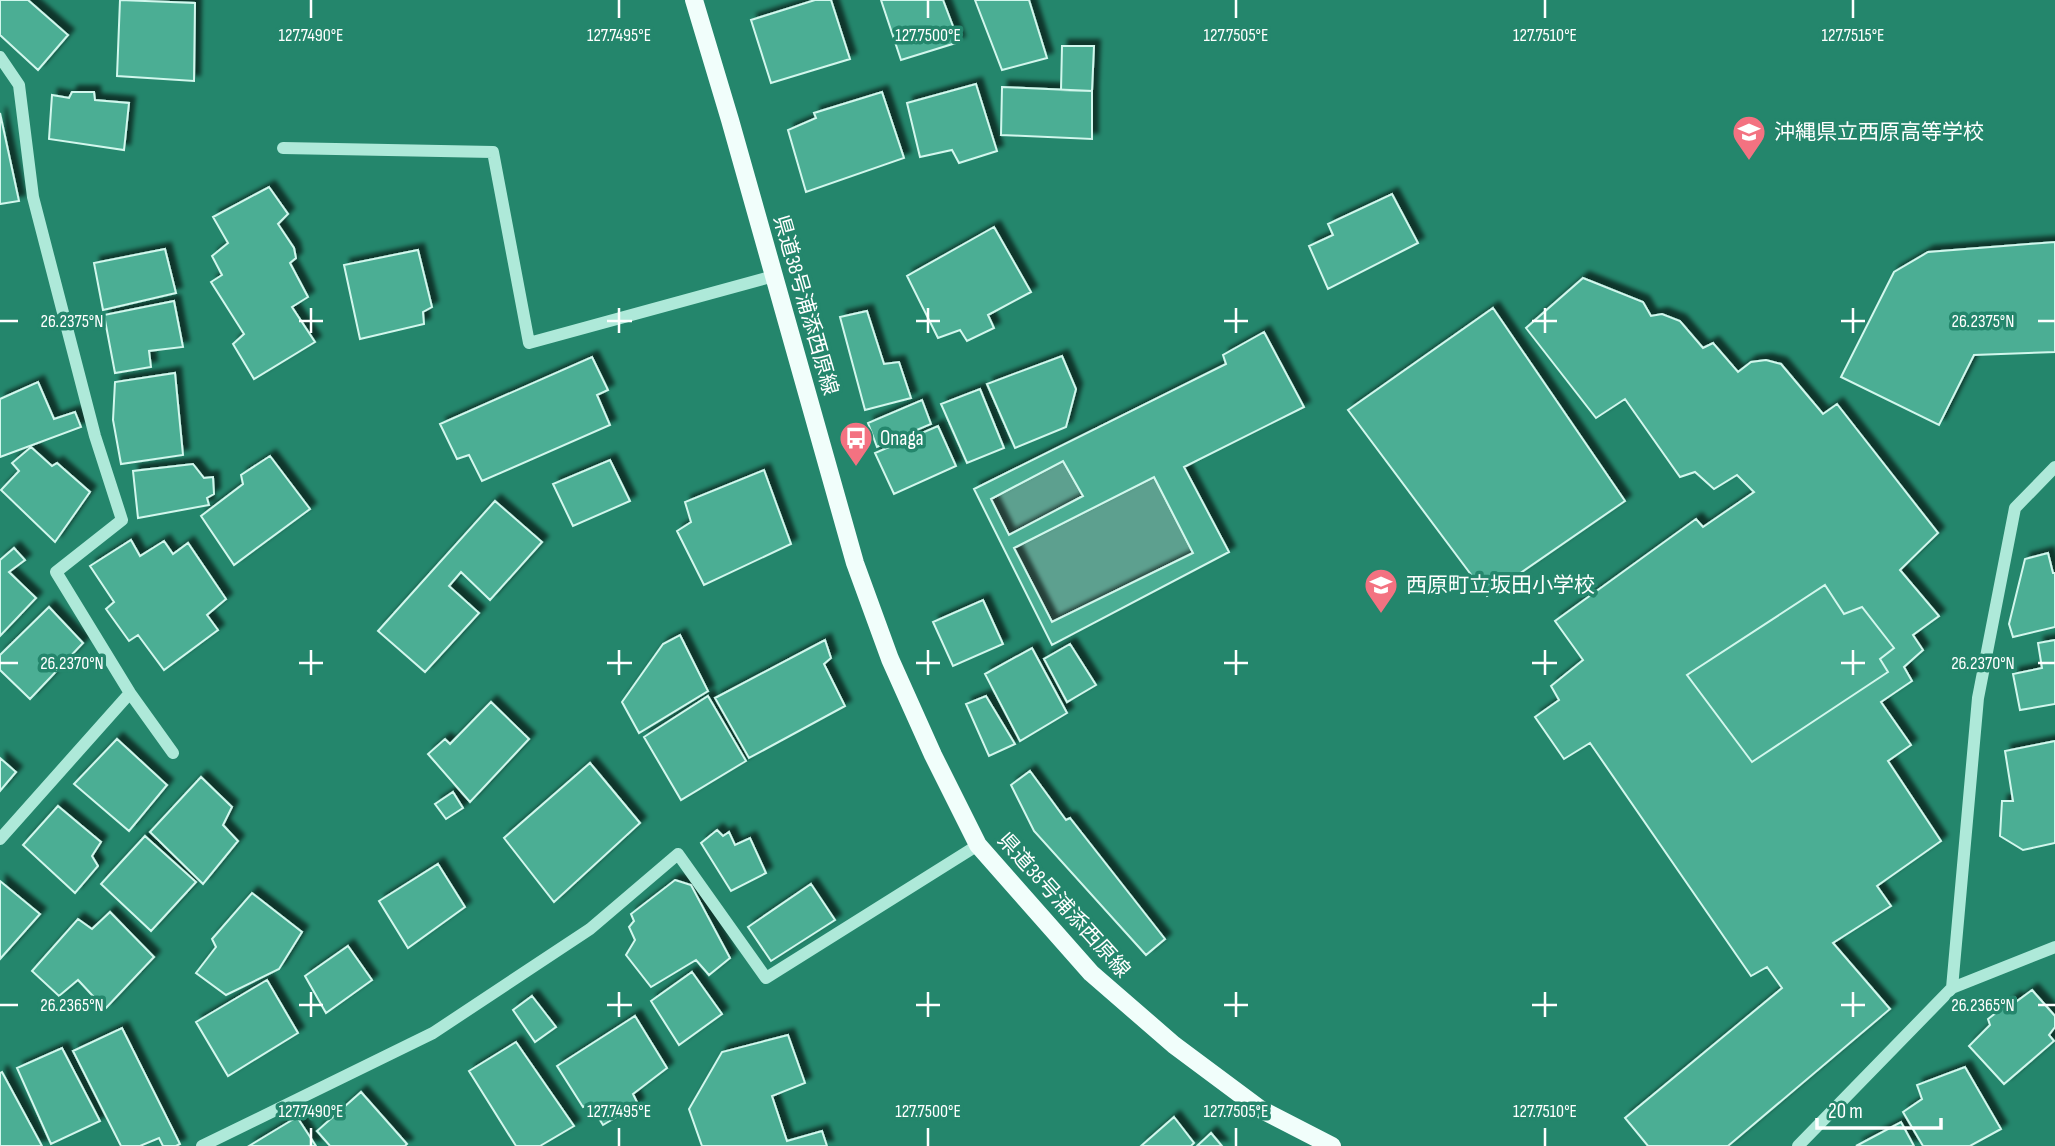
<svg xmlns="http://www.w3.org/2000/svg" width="2055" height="1146" font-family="'Sofia Sans Condensed','Noto Sans JP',sans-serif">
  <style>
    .water { fill: #5da08f; stroke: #a3ead5; stroke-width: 2 }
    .building { fill: #4cae94; stroke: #d2f7ed; stroke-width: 2; fill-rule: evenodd; filter: url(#shadow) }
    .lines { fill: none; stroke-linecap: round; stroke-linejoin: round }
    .minor { stroke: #aee9d9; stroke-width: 12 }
    .major { stroke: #f1fefb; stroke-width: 18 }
    .ticks { fill: none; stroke: #fff; stroke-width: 2.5 }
    .labels { text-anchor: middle; stroke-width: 7; stroke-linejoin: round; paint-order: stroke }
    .poi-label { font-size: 21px; fill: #fff; stroke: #24866c; text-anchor: start }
    .street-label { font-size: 21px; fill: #fff; stroke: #24866c }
    .ticks-label { font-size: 18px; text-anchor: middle; fill: #fff; stroke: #24866c; stroke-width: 7; stroke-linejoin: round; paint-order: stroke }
  </style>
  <defs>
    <filter id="shadow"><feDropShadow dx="6" dy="-6" stdDeviation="2" flood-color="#0009"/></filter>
  </defs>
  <rect width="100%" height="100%" fill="#24866c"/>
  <path class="water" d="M 1063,461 L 1083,496 L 1009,535 L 991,499 Z
    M 1154,477 L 1193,553 L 1052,622 L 1014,548 Z"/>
  <path class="building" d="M 0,0 L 28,0 L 68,35 L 38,70 L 0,35 Z
    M 120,0 L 195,3 L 194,81 L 117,76 Z
    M 815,0 L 831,0 L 850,59 L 771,83 L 751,20 Z
    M 881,0 L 943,0 L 959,42 L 901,60 Z
    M 975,0 L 1029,0 L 1047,58 L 1002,70 Z
    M 1062,46 L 1094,46 L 1092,91 L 1061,90 Z
    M 976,84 L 997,151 L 959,163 L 952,150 L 920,157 L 907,103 Z
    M 1002,87 L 1092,91 L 1092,139 L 1001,135 Z
    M 72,92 L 94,92 L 95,100 L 129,103 L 124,150 L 49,139 L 52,95 L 69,98 Z
    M 882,92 L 904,158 L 806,192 L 788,130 L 816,118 L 814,113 Z
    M 0,113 L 19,201 L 0,204 Z
    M 269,187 L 288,214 L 278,224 L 294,248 L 296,258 L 290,263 L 308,297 L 292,307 L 315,342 L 254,379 L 233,344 L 244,334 L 211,282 L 222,275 L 212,256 L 228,243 L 213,217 Z
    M 1392,194 L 1418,243 L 1328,289 L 1309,246 L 1333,235 L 1328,224 Z
    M 994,227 L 1031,292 L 988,315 L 994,328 L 967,341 L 960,330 L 938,338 L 907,276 Z
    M 2055,242 L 2055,352 L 1974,355 L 1939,425 L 1841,377 L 1894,272 L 1928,252 Z
    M 165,249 L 176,293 L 103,310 L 94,263 Z
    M 418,250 L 432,307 L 423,312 L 424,324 L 360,339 L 344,265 Z
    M 1583,278 L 1643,302 L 1651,316 L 1662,314 L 1680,321 L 1703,348 L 1713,343 L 1738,372 L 1751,362 L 1766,360 L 1781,364 L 1823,414 L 1837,404 L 1938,533 L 1900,570 L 1939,616 L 1913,635 L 1923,650 L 1904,667 L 1912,681 L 1881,702 L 1911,745 L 1888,761 L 1941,841 L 1877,886 L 1891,906 L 1833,943 L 1890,1009 L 1728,1146 L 1648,1146 L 1625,1118 L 1782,988 L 1767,967 L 1751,976 L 1590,743 L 1564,759 L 1535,717 L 1559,700 L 1551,686 L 1583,660 L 1555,621 L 1696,519 L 1703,527 L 1754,492 L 1737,475 L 1714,489 L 1695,472 L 1680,477 L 1625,399 L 1596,418 L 1526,328 ZM 1825,585 L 1844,614 L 1862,607 L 1894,648 L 1880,659 L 1888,672 L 1752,762 L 1687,675 Z
    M 174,301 L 183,347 L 149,351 L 151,367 L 115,373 L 104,315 Z
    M 1493,308 L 1625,501 L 1487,596 L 1348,410 Z
    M 867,311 L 884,364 L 899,362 L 911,398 L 865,410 L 840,317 Z
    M 1264,332 L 1304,407 L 1184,467 L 1229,552 L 1052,645 L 974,489 L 1226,364 L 1223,355 ZM 1063,461 L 1083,496 L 1009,535 L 991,499 ZM 1154,477 L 1193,553 L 1052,622 L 1014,548 Z
    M 1062,356 L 1076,389 L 1066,427 L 1015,448 L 987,384 Z
    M 592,357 L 608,390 L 597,395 L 610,425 L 482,481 L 469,455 L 457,459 L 440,424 Z
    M 175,373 L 183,455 L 121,464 L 113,420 L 115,382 Z
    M 38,382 L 54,419 L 75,412 L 81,427 L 0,457 L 0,399 Z
    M 980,389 L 1004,448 L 967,463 L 941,404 Z
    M 922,400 L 931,424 L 877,447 L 868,423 Z
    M 938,426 L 956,466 L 894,494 L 875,453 Z
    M 31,447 L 52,466 L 57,463 L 90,492 L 55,542 L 1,490 L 19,471 L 12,463 Z
    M 270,456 L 310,509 L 234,565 L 201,516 L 243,484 L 241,475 Z
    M 610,460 L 630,501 L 573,526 L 553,484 Z
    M 193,464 L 204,478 L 213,477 L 214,494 L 207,498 L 209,505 L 138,518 L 133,471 Z
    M 764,470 L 791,544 L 704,585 L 677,531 L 691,522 L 685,502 Z
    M 495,501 L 542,542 L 490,600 L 461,572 L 449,586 L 479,613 L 425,672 L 378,631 Z
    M 131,540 L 140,556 L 164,541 L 173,554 L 188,543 L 226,599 L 207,615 L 218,630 L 164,670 L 138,635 L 129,641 L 106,609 L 114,602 L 90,566 Z
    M 14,548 L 25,560 L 9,572 L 36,598 L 0,636 L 0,560 Z
    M 2048,553 L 2053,573 L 2055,573 L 2055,627 L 2013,637 L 2009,624 L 2025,559 Z
    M 1825,585 L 1844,614 L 1862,607 L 1894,648 L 1880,659 L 1888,672 L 1752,762 L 1687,675 Z
    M 983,600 L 1003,644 L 953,666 L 933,622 Z
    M 49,607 L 83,643 L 30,699 L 0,670 L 0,655 Z
    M 680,635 L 708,691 L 639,733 L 622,702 L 663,644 Z
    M 825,640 L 831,658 L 824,664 L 845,706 L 749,758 L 715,698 Z
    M 2055,640 L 2055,704 L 2020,710 L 2013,674 L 2042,668 L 2038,643 Z
    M 1070,644 L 1096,685 L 1067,702 L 1044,659 Z
    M 1032,648 L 1067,713 L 1020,741 L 985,674 Z
    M 708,696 L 746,761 L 681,800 L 644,737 Z
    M 986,696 L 1015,744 L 989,756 L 966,704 Z
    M 491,702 L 529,739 L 470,802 L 428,754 L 445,739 L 450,744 Z
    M 117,739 L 167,785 L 129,831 L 74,784 Z
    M 2055,741 L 2055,843 L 2023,850 L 2000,836 L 2002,801 L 2013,801 L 2005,751 Z
    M 0,758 L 16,772 L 0,791 Z
    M 590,763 L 640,823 L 554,902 L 504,838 Z
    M 1030,771 L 1066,820 L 1070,818 L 1165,939 L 1146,955 L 1034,831 L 1011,785 Z
    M 201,777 L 232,807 L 223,825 L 238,841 L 203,884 L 150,832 Z
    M 453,792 L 463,808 L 446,819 L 435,804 Z
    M 58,806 L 101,842 L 92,856 L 98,866 L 75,893 L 23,845 Z
    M 717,830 L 723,836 L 729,832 L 735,845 L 750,838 L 766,873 L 731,891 L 701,843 Z
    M 145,836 L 196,882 L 151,931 L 101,884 Z
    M 438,864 L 465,907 L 408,948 L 379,901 Z
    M 675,880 L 691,885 L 730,958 L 709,975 L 696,960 L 651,987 L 626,955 L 635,940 L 629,927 L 634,921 L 631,914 Z
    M 0,881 L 40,914 L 0,959 Z
    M 811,884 L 835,920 L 771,961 L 748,927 Z
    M 252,893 L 302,932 L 279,969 L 226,995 L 196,973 L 216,947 L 212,939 Z
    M 110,912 L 154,957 L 105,1009 L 78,980 L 59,996 L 32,971 L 78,919 L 92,929 Z
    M 348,946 L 372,980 L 326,1013 L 305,976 Z
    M 692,972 L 722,1014 L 679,1045 L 651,1001 Z
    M 267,980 L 298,1033 L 228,1076 L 196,1022 Z
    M 2032,990 L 2055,1016 L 2055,1027 L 2049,1035 L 2054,1041 L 2004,1084 L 1969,1046 L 1990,1025 L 1988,1019 L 2015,998 L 2017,1001 Z
    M 532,996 L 556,1027 L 535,1042 L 513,1010 Z
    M 635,1016 L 667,1068 L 633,1094 L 638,1104 L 603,1125 L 590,1104 L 583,1107 L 557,1066 Z
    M 122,1028 L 180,1144 L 176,1146 L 163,1146 L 159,1138 L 140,1146 L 121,1146 L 73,1051 Z
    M 788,1035 L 805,1083 L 772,1096 L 787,1141 L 822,1131 L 827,1146 L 702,1146 L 689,1109 L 722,1052 Z
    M 516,1042 L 574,1126 L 540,1146 L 516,1146 L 469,1071 Z
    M 62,1048 L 100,1121 L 51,1144 L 17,1068 Z
    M 1965,1067 L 2001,1129 L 1970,1146 L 1923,1146 L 1903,1112 L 1922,1099 L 1917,1085 Z
    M 2,1072 L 42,1146 L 0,1146 L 0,1073 Z
    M 361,1092 L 407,1144 L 405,1146 L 330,1146 L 317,1131 Z
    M 297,1117 L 316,1146 L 249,1146 Z
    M 1174,1117 L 1194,1143 L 1191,1146 L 1141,1146 Z
    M 1901,1122 L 1914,1146 L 1856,1146 Z
    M 1211,1133 L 1222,1146 L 1197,1146 Z"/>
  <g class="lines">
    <path class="minor" d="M 0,57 L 19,85 L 33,197 L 95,436 L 122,520 L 56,572 L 130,693 L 173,753
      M 283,148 L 493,152 L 529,343 L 774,276
      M 0,839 L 130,693
      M 1952,988 L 1978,698 L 2015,508 L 2055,467
      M 202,1146 L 433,1033 L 590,929 L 678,854 L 766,978 L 978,845
      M 1798,1146 L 1952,988 L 2055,947"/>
    <path class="major" d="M 694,0 L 730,120 L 855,563 L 890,659 L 933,755 L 978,845 L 1091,973 L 1174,1045 L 1260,1109 L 1332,1146"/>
  </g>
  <path class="ticks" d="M 311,0 L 311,18M 619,0 L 619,18M 928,0 L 928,18M 1236,0 L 1236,18M 1545,0 L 1545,18M 1853,0 L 1853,18M 311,308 L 311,333M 619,308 L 619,333M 928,308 L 928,333M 1236,308 L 1236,333M 1545,308 L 1545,333M 1853,308 L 1853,333M 0,321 L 18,321M 299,321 L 323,321M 607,321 L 632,321M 916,321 L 940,321M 1224,321 L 1248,321M 1532,321 L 1557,321M 1841,321 L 1865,321M 2038,321 L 2055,321M 311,650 L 311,675M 619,650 L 619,675M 928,650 L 928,675M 1236,650 L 1236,675M 1545,650 L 1545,675M 1853,650 L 1853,675M 0,663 L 18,663M 299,663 L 323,663M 607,663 L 632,663M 916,663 L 940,663M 1224,663 L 1248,663M 1532,663 L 1557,663M 1841,663 L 1865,663M 2038,663 L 2055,663M 311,992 L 311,1017M 619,992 L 619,1017M 928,992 L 928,1017M 1236,992 L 1236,1017M 1545,992 L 1545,1017M 1853,992 L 1853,1017M 0,1005 L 18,1005M 299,1005 L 323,1005M 607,1005 L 632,1005M 916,1005 L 940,1005M 1224,1005 L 1248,1005M 1532,1005 L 1557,1005M 1841,1005 L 1865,1005M 2038,1005 L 2055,1005M 311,1128 L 311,1146M 619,1128 L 619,1146M 928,1128 L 928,1146M 1236,1128 L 1236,1146M 1545,1128 L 1545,1146"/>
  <defs>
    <symbol id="school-pin" viewBox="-11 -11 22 30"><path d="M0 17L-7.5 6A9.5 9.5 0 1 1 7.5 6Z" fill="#f37281" stroke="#24866c"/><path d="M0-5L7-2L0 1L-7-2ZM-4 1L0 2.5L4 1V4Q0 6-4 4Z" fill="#fff"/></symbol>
    <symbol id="bus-pin" viewBox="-11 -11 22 30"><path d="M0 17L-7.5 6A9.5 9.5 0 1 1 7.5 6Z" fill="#f37281" stroke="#24866c"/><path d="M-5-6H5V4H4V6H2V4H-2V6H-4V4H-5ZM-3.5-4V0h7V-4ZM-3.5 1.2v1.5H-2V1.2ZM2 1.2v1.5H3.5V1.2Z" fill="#fff"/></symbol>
  </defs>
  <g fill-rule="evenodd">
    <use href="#school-pin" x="1730" y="113" width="38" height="52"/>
    <use href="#bus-pin" x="837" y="419" width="38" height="52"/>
    <use href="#school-pin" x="1362" y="566" width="38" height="52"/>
  </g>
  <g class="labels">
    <g class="poi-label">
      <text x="1774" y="139">沖縄県立西原高等学校</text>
      <text x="880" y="445">Onaga</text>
      <text x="1406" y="592">西原町立坂田小学校</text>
    </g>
    <g class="street-label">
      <text transform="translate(806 305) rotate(74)" y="7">県道38号浦添西原線</text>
      <text transform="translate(1064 905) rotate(48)" y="7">県道38号浦添西原線</text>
    </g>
  </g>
  <g class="ticks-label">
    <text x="311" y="41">127.7490°E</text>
    <text x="619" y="41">127.7495°E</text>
    <text x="928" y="41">127.7500°E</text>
    <text x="1236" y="41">127.7505°E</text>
    <text x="1545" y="41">127.7510°E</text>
    <text x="1853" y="41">127.7515°E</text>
    <text x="72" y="327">26.2375°N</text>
    <text x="1983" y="327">26.2375°N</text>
    <text x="72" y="669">26.2370°N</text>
    <text x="1983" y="669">26.2370°N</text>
    <text x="72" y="1011">26.2365°N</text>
    <text x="1983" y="1011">26.2365°N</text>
    <text x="311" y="1117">127.7490°E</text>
    <text x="619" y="1117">127.7495°E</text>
    <text x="928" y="1117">127.7500°E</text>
    <text x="1236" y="1117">127.7505°E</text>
    <text x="1545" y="1117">127.7510°E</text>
  </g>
  <path d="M1817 1118v10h124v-10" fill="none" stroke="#ffffff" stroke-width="3.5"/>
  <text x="1828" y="1118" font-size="21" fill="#ffffff" stroke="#24866c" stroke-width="5" paint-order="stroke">20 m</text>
</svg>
